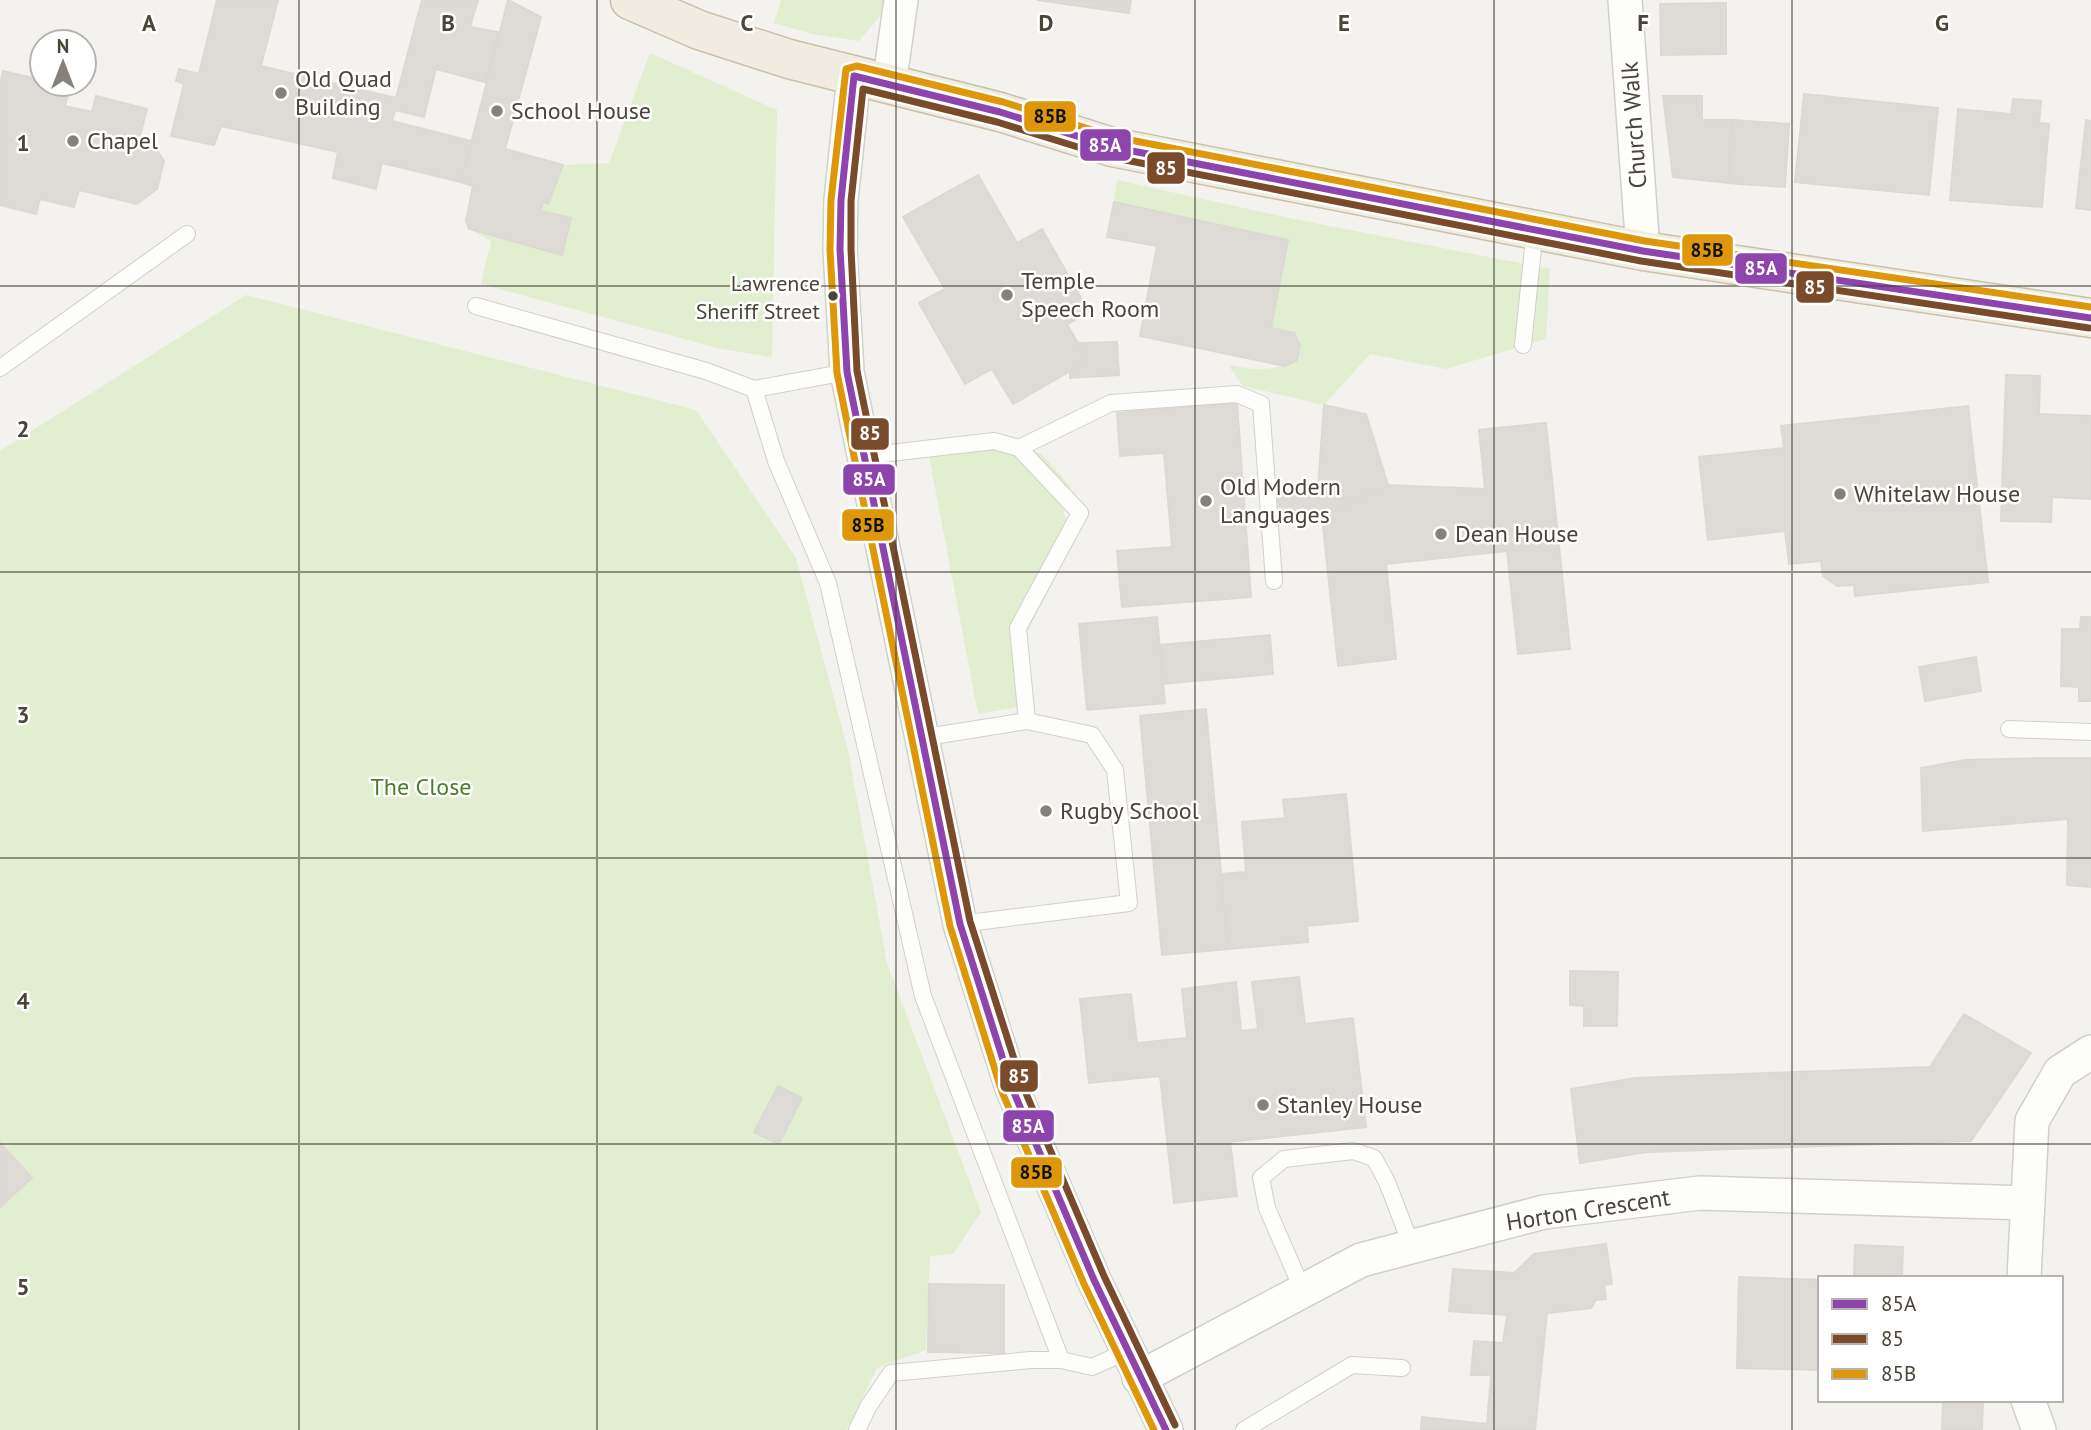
<svg xmlns="http://www.w3.org/2000/svg" width="2091" height="1430" font-family="'PT Sans',sans-serif">
  <style>
    .green { fill: #e1eecf }
    .building { fill: #dedbd6; stroke: #dcd9d4; stroke-width: 2 }
    .lines { fill: none; stroke-linecap: round; stroke-linejoin: round }
    .service-casing { stroke: #d2d0cb; stroke-width: 18 }
    .minor-casing { stroke: #d2d0cb; stroke-width: 36 }
    .trunk-casing { stroke: #ccbfa9; stroke-width: 41 }
    .service { stroke: #fdfdfc; stroke-width: 16 }
    .minor { stroke: #fdfdfc; stroke-width: 33 }
    .trunk { stroke: #f0ece0; stroke-width: 38 }
    .bus-1-casing { stroke: #fff; stroke-width: 12 }
    .bus-2-casing { stroke: #fff; stroke-width: 12 }
    .bus-3-casing { stroke: #fff; stroke-width: 12 }
    .bus-1 { stroke: #8e44ad; stroke-width: 7 }
    .bus-2 { stroke: #7a4b2a; stroke-width: 7 }
    .bus-3 { stroke: #dd9709; stroke-width: 7 }
    .grid { fill: none; stroke: #4b4439; stroke-width: 2; stroke-opacity: 0.55 }
    .poi-dot { fill: #868178; stroke: #fff; stroke-width: 2.5 }
    .bus-dot { fill: #4b4439; stroke: #fff; stroke-width: 2.5 }
    .labels { text-anchor: middle; stroke-width: 5; stroke-linejoin: round; paint-order: stroke }
    .bus-label { font-size: 22px; fill: #4b4439; stroke: #fff; text-anchor: end }
    .poi-label { font-size: 24px; fill: #4b4439; stroke: #fff; text-anchor: start }
    .street-label { font-size: 24px; fill: #4b4439; stroke: #fff }
    .park-label { font-size: 24px; fill: #4a7f2a; stroke: #fff }
    .grid-label { font-size: 23px; text-anchor: middle; font-weight: bold; fill: #4b4439; stroke: #fff; stroke-width: 5; stroke-linejoin: round; paint-order: stroke }
    .line-badge { stroke: #fff; stroke-width: 2.5 }
    .badge-label { font-size: 19px; text-anchor: middle; font-weight: bold; fill: #fff }
    .pale-badge-label { font-size: 19px; text-anchor: middle; font-weight: bold; fill: #111 }
  </style>
  <rect width="100%" height="100%" fill="#f4f2ee"/>
  <path class="green" d="M 781,0 L 884,0 L 883,12 L 859,41 L 812,34 L 774,23 Z
    M 650,53 L 777,110 L 772,357 L 721,349 L 481,284 L 491,241 L 469,229 L 562,255 L 541,211 L 543,202 L 549,203 L 563,165 L 609,163 Z
    M 1117,180 L 1294,219 L 1550,269 L 1546,339 L 1446,369 L 1370,354 L 1324,405 L 1243,386 L 1228,365 C 1253,370 1274,372 1297,360 L 1271,328 L 1288,240 L 1114,202 Z
    M 246,295 L 696,410 L 796,558 L 848,750 L 887,963 L 981,1212 L 953,1254 L 930,1256 L 926,1350 L 877,1368 L 847,1430 L 0,1430 L 0,451 Z
    M 992,446 L 1041,453 L 1071,487 C 1060,508 1061,517 1077,534 L 1025,636 L 1032,705 L 978,714 L 929,456 Z"/>
  <path class="building" d="M 217,0 L 278,0 L 261,66 L 396,98 L 422,0 L 478,0 L 470,27 L 498,32 L 485,82 L 436,69 L 424,117 L 395,110 L 392,121 L 471,141 L 461,182 L 382,163 L 376,189 L 333,178 L 338,152 L 221,126 L 214,145 L 171,136 L 184,84 L 176,81 L 179,69 L 199,74 Z
    M 508,0 L 541,17 L 505,149 L 563,165 L 548,204 L 543,202 L 541,211 L 571,218 L 562,255 L 469,229 L 466,221 L 473,186 L 461,182 Z
    M 1037,0 L 1131,0 L 1129,13 Z
    M 1726,3 L 1726,54 L 1661,55 L 1660,4 Z
    M 3,71 L 42,80 L 42,84 L 70,86 L 65,106 L 92,112 L 96,96 L 147,109 L 139,140 L 152,143 L 164,161 L 157,189 L 137,204 L 79,190 L 74,207 L 40,199 L 36,214 L 0,205 L 0,85 Z
    M 1804,94 L 1938,108 L 1929,195 L 1795,182 Z
    M 1663,96 L 1702,96 L 1702,120 L 1732,120 L 1728,183 L 1673,177 Z
    M 2013,99 L 2041,101 L 2039,123 L 2049,124 L 2042,207 L 1950,200 L 1958,109 L 2011,114 Z
    M 1732,120 L 1789,124 L 1785,187 L 1728,183 Z
    M 2086,120 L 2091,121 L 2091,210 L 2076,208 Z
    M 978,175 L 1017,243 L 1042,229 L 1089,312 L 1067,324 L 1088,361 L 1013,404 L 992,369 L 965,384 L 919,303 L 945,289 L 903,217 Z
    M 1114,202 L 1288,240 L 1271,328 L 1294,333 L 1300,345 L 1297,360 L 1285,366 L 1140,336 L 1157,246 L 1107,237 Z
    M 1117,342 L 1119,375 L 1070,378 L 1070,372 L 1088,361 L 1078,343 Z
    M 2006,375 L 2040,376 L 2039,414 L 2091,416 L 2091,499 L 2052,497 L 2051,522 L 2001,521 Z
    M 1237,403 L 1251,597 L 1122,607 L 1117,551 L 1172,547 L 1164,453 L 1120,456 L 1117,413 Z
    M 1324,405 L 1366,414 L 1388,485 L 1322,517 L 1274,522 L 1271,492 L 1318,487 Z
    M 1968,406 L 1988,582 L 1855,596 L 1854,585 L 1837,586 L 1823,576 L 1821,561 L 1789,564 L 1785,531 L 1708,540 L 1699,457 L 1784,448 L 1781,426 Z
    M 1546,423 L 1570,649 L 1518,654 L 1507,551 L 1386,564 L 1396,659 L 1338,666 L 1322,517 L 1388,485 L 1485,489 L 1479,430 Z
    M 1157,617 L 1165,703 L 1087,710 L 1079,624 Z
    M 2081,617 L 2091,617 L 2091,701 L 2079,701 L 2079,687 L 2061,686 L 2062,629 L 2080,629 Z
    M 1270,635 L 1273,674 L 1163,684 L 1160,645 Z
    M 1976,657 L 1981,691 L 1925,701 L 1919,667 Z
    M 1206,709 L 1228,949 L 1162,955 L 1140,716 Z
    M 2041,758 L 2091,758 L 2091,887 L 2067,885 L 2068,819 L 1923,831 L 1921,768 L 1965,760 Z
    M 1346,794 L 1358,921 L 1307,926 L 1308,942 L 1228,949 L 1221,874 L 1246,872 L 1242,822 L 1285,818 L 1283,800 Z
    M 1570,971 L 1618,972 L 1617,1026 L 1584,1026 L 1584,1006 L 1570,1005 Z
    M 1299,977 L 1305,1024 L 1353,1018 L 1366,1127 L 1230,1142 L 1237,1196 L 1174,1203 L 1160,1076 L 1089,1083 L 1080,999 L 1131,994 L 1137,1043 L 1187,1038 L 1182,989 L 1236,982 L 1241,1031 L 1258,1029 L 1252,982 Z
    M 1964,1014 L 2031,1053 L 1971,1141 L 1646,1152 L 1580,1163 L 1571,1089 L 1635,1078 L 1930,1067 Z
    M 778,1086 L 802,1098 L 779,1144 L 754,1132 Z
    M 0,1143 L 32,1178 L 0,1207 Z
    M 1606,1244 L 1612,1284 L 1604,1285 L 1606,1299 L 1596,1300 L 1591,1308 L 1547,1313 L 1535,1430 L 1421,1430 L 1422,1417 L 1487,1424 L 1491,1375 L 1471,1375 L 1474,1341 L 1503,1343 L 1507,1315 L 1449,1311 L 1453,1269 L 1514,1273 L 1534,1254 Z
    M 1855,1245 L 1903,1247 L 1902,1278 L 1854,1278 Z
    M 1739,1277 L 1820,1280 L 1820,1370 L 1737,1368 Z
    M 929,1284 L 1004,1285 L 1004,1353 L 928,1352 Z
    M 1943,1400 L 1983,1400 L 1982,1430 L 1942,1430 Z"/>
  <g class="lines">
    <defs>
      <path id="service" d="M 476,306 L 706,371 L 754,389 L 776,461 L 828,583 L 923,996 L 1061,1360
        M 1523,345 L 1535,229
        M 0,368 L 187,234
        M 754,389 L 847,372
        M 1019,448 L 1111,403 L 1237,394 L 1261,404 L 1274,581
        M 864,456 L 994,441 L 1019,448 L 1080,513 L 1018,628 L 1027,721
        M 2009,729 L 2091,732
        M 920,738 L 1027,721 L 1092,735 L 1115,770 L 1129,903 L 960,924
        M 1303,1291 L 1267,1208 L 1261,1178 L 1284,1159 L 1353,1151 L 1374,1158 L 1387,1182 L 1412,1247
        M 857,1430 L 868,1407 L 891,1373 L 1031,1360 L 1061,1360 L 1092,1367 L 1128,1351
        M 1244,1430 L 1352,1365 L 1402,1368"/>
      <path id="minor" d="M 1625,0 L 1643,251
        M 854,76 L 841,200 L 840,249 L 847,372 L 960,924 L 1012,1088 L 1094,1280 L 1166,1430
        M 889,85 L 901,0
        M 2024,1278 L 2032,1121 L 2060,1072 L 2091,1052
        M 1139,1378 L 1361,1260 L 1544,1212 L 1700,1193 L 2028,1203
        M 2028,1400 L 2039,1430"/>
      <path id="trunk" d="M 630,0 L 699,30 L 789,59 L 1000,112 L 1112,147 L 1643,251 L 2091,318"/>
    </defs>
    <use href="#service" class="service-casing"/>
    <use href="#minor" class="minor-casing"/>
    <use href="#trunk" class="trunk-casing"/>
    <use href="#service" class="service"/>
    <use href="#minor" class="minor"/>
    <use href="#trunk" class="trunk"/>
    <defs>
      <path id="bus-1" d="M 1166,1430 L 1094,1280 L 1012,1088 L 960,924 L 847,372 L 840,249 L 841,200 L 854,76 L 1000,112 L 1112,147 L 1643,251 L 2091,318"/>
      <path id="bus-2" d="M 1175,1425 L 1104,1276 L 1022,1084 L 970,921 L 857,371 L 851,249 L 851,201 L 863,89 L 997,122 L 1110,157 L 1641,261 L 2089,328"/>
      <path id="bus-3" d="M 1154,1430 L 1084,1284 L 1002,1092 L 950,926 L 837,373 L 830,250 L 831,200 L 846,69 L 857,66 L 1003,102 L 1115,137 L 1645,241 L 2091,307"/>
    </defs>
    <use href="#bus-1" class="bus-1-casing"/>
    <use href="#bus-2" class="bus-2-casing"/>
    <use href="#bus-3" class="bus-3-casing"/>
    <use href="#bus-1" class="bus-1"/>
    <use href="#bus-2" class="bus-2"/>
    <use href="#bus-3" class="bus-3"/>
  </g>
  <path class="grid" d="M 299,0 L 299,1430M 597,0 L 597,1430M 896,0 L 896,1430M 1195,0 L 1195,1430M 1494,0 L 1494,1430M 1792,0 L 1792,1430M 0,286 L 2091,286M 0,572 L 2091,572M 0,858 L 2091,858M 0,1144 L 2091,1144"/>
  <g class="poi-dot">
    <circle cx="281" cy="93" r="7"/>
    <circle cx="497" cy="111" r="7"/>
    <circle cx="73" cy="141" r="7"/>
    <circle cx="1007" cy="295" r="7"/>
    <circle cx="1840" cy="494" r="7"/>
    <circle cx="1206" cy="501" r="7"/>
    <circle cx="1441" cy="534" r="7"/>
    <circle cx="1046" cy="811" r="7"/>
    <circle cx="1263" cy="1105" r="7"/>
  </g>
  <circle class="bus-dot" cx="833" cy="296" r="6"/>
  <g class="labels">
    <g class="bus-label">
      <text x="820" y="291">Lawrence<tspan x="820" dy="28">Sheriff Street</tspan></text>
    </g>
    <g class="poi-label">
      <text x="295" y="87">Old Quad<tspan x="295" dy="28">Building</tspan></text>
      <text x="511" y="119">School House</text>
      <text x="87" y="149">Chapel</text>
      <text x="1021" y="289">Temple<tspan x="1021" dy="28">Speech Room</tspan></text>
      <text x="1220" y="495">Old Modern<tspan x="1220" dy="28">Languages</tspan></text>
      <text x="1854" y="502">Whitelaw House</text>
      <text x="1455" y="542">Dean House</text>
      <text x="1060" y="819">Rugby School</text>
      <text x="1277" y="1113">Stanley House</text>
    </g>
    <g class="street-label">
      <text transform="translate(1634 125) rotate(-94)" y="8">Church Walk</text>
      <text transform="translate(1588 1210) rotate(-9)" y="8">Horton Crescent</text>
    </g>
    <g class="park-label">
      <text x="421" y="795">The Close</text>
    </g>
  </g>
  <g class="grid-label">
    <text x="149" y="31">A</text>
    <text x="448" y="31">B</text>
    <text x="747" y="31">C</text>
    <text x="1046" y="31">D</text>
    <text x="1344" y="31">E</text>
    <text x="1643" y="31">F</text>
    <text x="1942" y="31">G</text>
    <text x="23" y="151">1</text>
    <text x="23" y="437">2</text>
    <text x="23" y="723">3</text>
    <text x="23" y="1009">4</text>
    <text x="23" y="1295">5</text>
  </g>
  <g class="line-badge">
    <rect x="1023" y="100" width="54" height="33" rx="7" fill="#dd9709"/>
    <rect x="1079" y="128" width="53" height="34" rx="7" fill="#8e44ad"/>
    <rect x="1146" y="151" width="40" height="34" rx="7" fill="#7a4b2a"/>
    <rect x="1681" y="233" width="53" height="34" rx="7" fill="#dd9709"/>
    <rect x="1734" y="252" width="54" height="33" rx="7" fill="#8e44ad"/>
    <rect x="1795" y="270" width="40" height="34" rx="7" fill="#7a4b2a"/>
    <rect x="850" y="417" width="40" height="34" rx="7" fill="#7a4b2a"/>
    <rect x="842" y="463" width="54" height="33" rx="7" fill="#8e44ad"/>
    <rect x="841" y="508" width="54" height="34" rx="7" fill="#dd9709"/>
    <rect x="999" y="1059" width="40" height="34" rx="7" fill="#7a4b2a"/>
    <rect x="1002" y="1109" width="53" height="34" rx="7" fill="#8e44ad"/>
    <rect x="1010" y="1156" width="53" height="33" rx="7" fill="#dd9709"/>
  </g>
  <g class="badge-label">
    <text x="1105" y="152">85A</text>
    <text x="1166" y="175">85</text>
    <text x="1761" y="275">85A</text>
    <text x="1815" y="294">85</text>
    <text x="870" y="440">85</text>
    <text x="869" y="486">85A</text>
    <text x="1019" y="1083">85</text>
    <text x="1028" y="1133">85A</text>
  </g>
  <g class="pale-badge-label">
    <text x="1050" y="123">85B</text>
    <text x="1707" y="257">85B</text>
    <text x="868" y="532">85B</text>
    <text x="1036" y="1179">85B</text>
  </g>
  <rect x="1818" y="1276" width="245" height="126" fill="#ffffff" stroke="#b7b4b0" stroke-width="2"/>
  <rect x="1832" y="1299" width="35" height="10" fill="#8e44ad" stroke="#b7b4b0" stroke-width="2"/>
  <text x="1881" y="1311" font-size="21" fill="#4b4439">85A</text>
  <rect x="1832" y="1334" width="35" height="10" fill="#7a4b2a" stroke="#b7b4b0" stroke-width="2"/>
  <text x="1881" y="1346" font-size="21" fill="#4b4439">85</text>
  <rect x="1832" y="1369" width="35" height="10" fill="#dd9709" stroke="#b7b4b0" stroke-width="2"/>
  <text x="1881" y="1381" font-size="21" fill="#4b4439">85B</text>
  <g transform="translate(63 63)"><circle r="33" fill="#ffffff" stroke="#b7b4b0" stroke-width="2"/>
  <path d="M0-5L12 26L0 18L-12 26Z" fill="#868178"/>
  <text y="-10" font-size="19" font-weight="bold" text-anchor="middle" fill="#4b4439">N</text>
  </g>
</svg>
